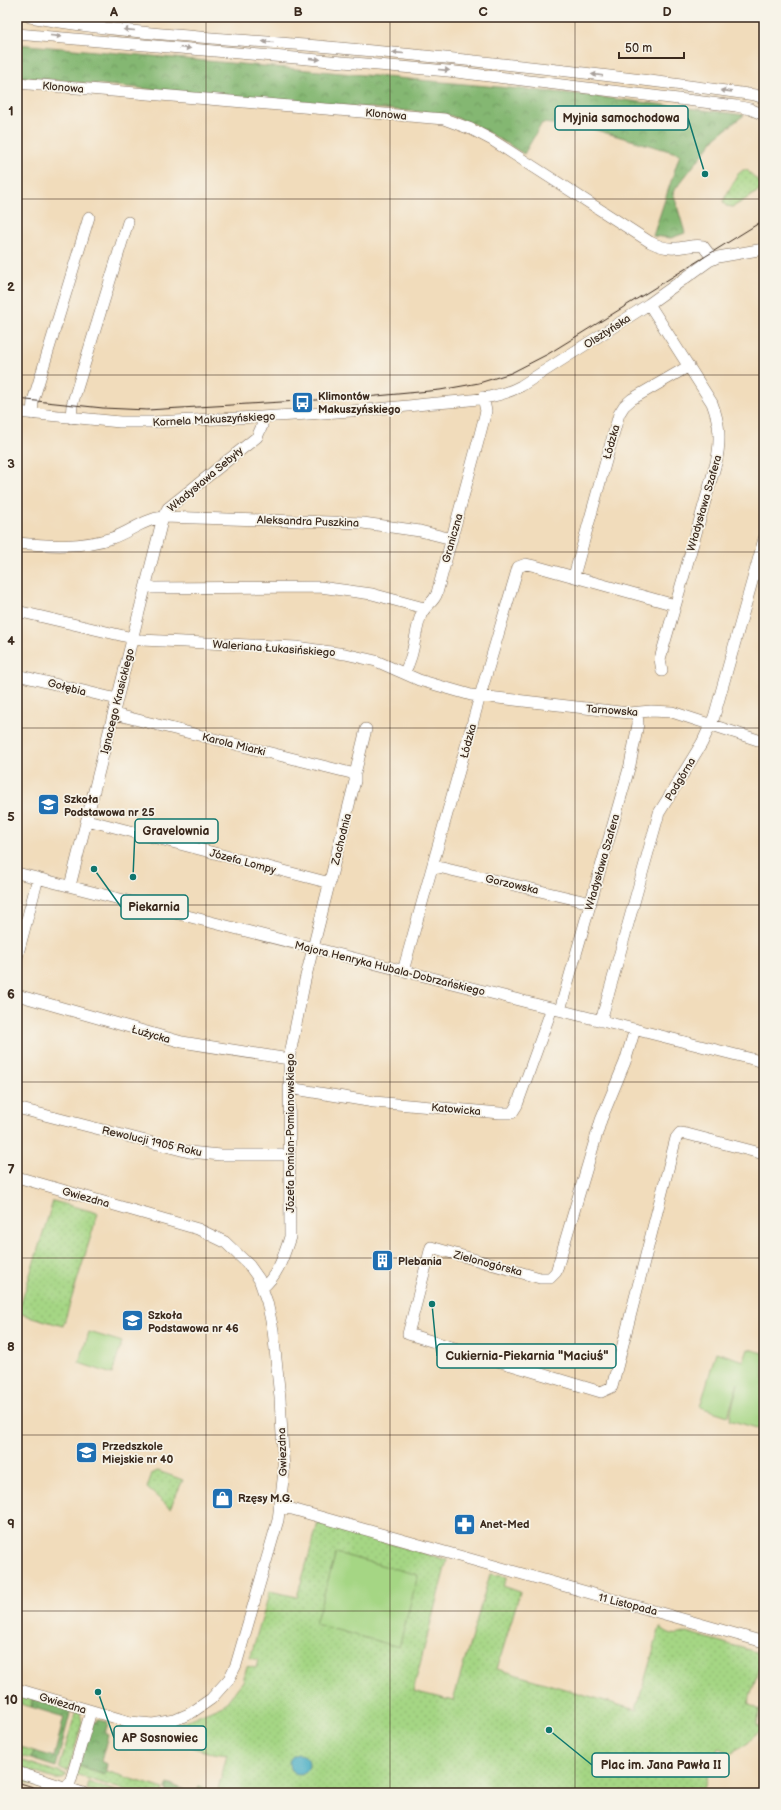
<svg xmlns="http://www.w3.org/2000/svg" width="781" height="1810" font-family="'Balsamiq Sans',sans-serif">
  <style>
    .grass { fill: url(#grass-dots); stroke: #708051 }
    .forest { fill: url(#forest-crowns); stroke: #607048 }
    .garden { fill: #a5d684; stroke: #708051 }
    .water { fill: #46adc5; stroke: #406c72 }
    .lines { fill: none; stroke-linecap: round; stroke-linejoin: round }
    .minor-casing { stroke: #7b6855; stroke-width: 12 }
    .minor { stroke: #fff; stroke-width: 11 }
    .tram { stroke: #3b2a1e; stroke-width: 1 }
    .oneway { fill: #a79f9a }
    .grid { fill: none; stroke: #3b2a1e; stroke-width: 1; stroke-opacity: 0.55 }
    .labels { text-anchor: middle; stroke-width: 3.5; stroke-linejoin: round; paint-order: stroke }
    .street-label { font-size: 11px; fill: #3b2a1e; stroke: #f7f3e8 }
    .poi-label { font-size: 11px; font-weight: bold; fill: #3b2a1e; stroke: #f7f3e8; text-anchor: start }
    .leader { fill: none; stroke: #0f766e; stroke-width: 1.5 }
    .callout-dot { fill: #0f766e; stroke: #f7f3e8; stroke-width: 1.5 }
    .callout { fill: #f7f3e8; stroke: #0f766e; stroke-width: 1.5 }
    .callout-label { font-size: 12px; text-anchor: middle; font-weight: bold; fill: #3b2a1e }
    .neatline { fill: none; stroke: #3b2a1e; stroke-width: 1.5 }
    .grid-label { font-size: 13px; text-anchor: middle; font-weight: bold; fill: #3b2a1e }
  </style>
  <defs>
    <pattern id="grass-dots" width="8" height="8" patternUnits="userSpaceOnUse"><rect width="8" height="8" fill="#a5d684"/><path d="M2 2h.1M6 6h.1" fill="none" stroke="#8fb872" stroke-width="1.8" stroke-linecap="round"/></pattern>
    <pattern id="forest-crowns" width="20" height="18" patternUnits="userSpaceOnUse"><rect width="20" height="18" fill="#84b772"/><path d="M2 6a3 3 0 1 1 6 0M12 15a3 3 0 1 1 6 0" fill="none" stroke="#6d955d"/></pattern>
  </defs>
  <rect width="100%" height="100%" fill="#f7f3e8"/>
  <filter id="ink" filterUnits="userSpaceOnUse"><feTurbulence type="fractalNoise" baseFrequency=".025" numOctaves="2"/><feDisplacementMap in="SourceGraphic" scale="8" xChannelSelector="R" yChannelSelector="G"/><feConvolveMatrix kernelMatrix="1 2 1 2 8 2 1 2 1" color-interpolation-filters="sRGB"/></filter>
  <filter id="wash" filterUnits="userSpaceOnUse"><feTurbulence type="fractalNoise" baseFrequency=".012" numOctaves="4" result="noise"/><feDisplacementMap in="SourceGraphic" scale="16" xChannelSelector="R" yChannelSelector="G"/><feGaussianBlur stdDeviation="0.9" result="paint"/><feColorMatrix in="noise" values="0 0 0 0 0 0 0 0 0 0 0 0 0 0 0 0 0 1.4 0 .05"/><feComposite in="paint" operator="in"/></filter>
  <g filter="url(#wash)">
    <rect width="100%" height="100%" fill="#f1dcbb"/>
    <path class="grass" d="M 743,170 L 747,170 C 752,175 762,183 762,189 L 733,207 L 726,206 L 723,201 L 738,174 Z
      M 53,1201 L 98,1213 L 63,1326 L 18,1313 Z
      M 158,1471 L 183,1480 L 170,1508 L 147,1488 L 152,1473 Z
      M 318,1523 L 447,1560 L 413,1691 L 453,1701 L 490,1574 L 507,1577 L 503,1586 L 520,1592 L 497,1669 L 636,1710 L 660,1627 C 669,1634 675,1637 686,1632 L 763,1654 L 748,1704 L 760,1710 L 757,1725 L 763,1727 L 748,1743 L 730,1753 L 718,1748 L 702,1793 L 217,1793 L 227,1755 L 207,1752 L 166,1739 L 167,1729 L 225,1704 L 243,1681 L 247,1666 L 256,1668 L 258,1660 L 250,1658 L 270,1591 L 297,1597 Z
      M 17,1694 L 33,1699 L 31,1707 L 17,1703 Z
      M 76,1711 L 80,1713 L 82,1723 L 68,1772 L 59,1769 Z
      M 17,1746 L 34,1751 L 31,1759 L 17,1755 Z
      M 17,1759 L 67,1775 L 61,1779 L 55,1779 L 17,1767 Z
      M 79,1766 L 105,1774 L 106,1771 L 164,1789 L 163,1793 L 134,1793 L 76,1775 Z
      M 17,1777 L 58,1791 L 62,1793 L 17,1780 Z
      M 88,1782 L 121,1793 L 98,1793 L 86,1789 Z"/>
    <path class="forest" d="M 17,44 L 576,94 L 744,115 L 716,137 L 673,192 L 685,233 L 671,238 L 653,236 L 680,154 L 589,128 L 542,123 L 524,154 L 472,123 L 445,114 L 201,94 L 21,77 L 17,102 Z
      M 33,1699 L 71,1710 L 56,1767 L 31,1759 L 34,1751 L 54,1757 L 64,1717 L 31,1707 Z
      M 99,1720 L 108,1722 L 105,1734 L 108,1735 L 101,1761 L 107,1764 L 105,1774 L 79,1766 L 92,1723 Z
      M 168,1784 L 196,1793 L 167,1793 L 166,1788 Z
      M 199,1786 L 209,1790 L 208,1793 L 197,1793 Z"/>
    <path class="garden" d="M 89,1332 L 122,1342 L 112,1374 L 79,1363 Z
      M 748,1349 L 764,1353 L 764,1430 L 729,1420 L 738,1383 L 728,1416 L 700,1407 L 716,1352 L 744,1361 Z
      M 336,1553 L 418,1575 L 399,1647 L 315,1624 Z"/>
    <path class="water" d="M289 1764a10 10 0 1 1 20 0a10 10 0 1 1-20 0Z"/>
  </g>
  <g filter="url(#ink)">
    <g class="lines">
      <defs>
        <path id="minor" d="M 30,17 C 124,34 222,38 318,46 C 464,59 610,74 755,95 L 764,98
          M 17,34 L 448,71 L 736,106 L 750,109 L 764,115
          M 17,83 L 444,119 L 471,129 L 492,140 L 650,242 C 658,246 666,249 675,248 C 685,248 693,244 703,246 L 713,259
          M 649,304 L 712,403 C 720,424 721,441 716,463 L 660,659 L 662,671
          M 17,412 L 120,422 L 153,422 C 244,418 335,414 426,404 C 457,401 493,401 521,386 L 649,304 L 709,261 L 718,257 L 764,249
          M 32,414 L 33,401 L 89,217
          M 71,418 L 72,405 L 128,222
          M 17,543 C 49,546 81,548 112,538 C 130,532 144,519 163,517 L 168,508 L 257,437 L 262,426 L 262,417
          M 574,576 L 619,414 L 624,406 L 632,399 L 689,366
          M 146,585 L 154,588 L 320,587 L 372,594 L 424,608
          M 17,611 L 141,640 L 296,647 L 345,654 L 376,661 L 419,680 L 471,695 L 629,713 L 651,711 L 672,712 L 764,742
          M 404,673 C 415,655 414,634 421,615 C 425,605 434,603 437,593 L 479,438 L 486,411 L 483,397
          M 17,675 L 117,699
          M 114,714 L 355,774
          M 87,820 L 330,883
          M 434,866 L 591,903
          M 17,873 L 764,1062
          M 70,886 L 163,517 L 363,523 L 420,531 L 452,539
          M 17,957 L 38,878
          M 403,971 L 480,696 L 518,567 L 526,564 L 535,566 L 675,605
          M 17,995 L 182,1042 L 289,1059
          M 560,1010 L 630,765 L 638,724 L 637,713
          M 601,1021 L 659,813 L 702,743 L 714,717 L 764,539
          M 635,1029 L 625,1062 L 601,1120 L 556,1272 L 550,1278 L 540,1278 L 431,1247 L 408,1334 L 601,1392 L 612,1387 L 676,1138 L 680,1133 L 687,1134 L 764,1154
          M 289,1088 L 374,1102 L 500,1113 L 512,1113 L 517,1105 L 552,1008
          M 17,1108 L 189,1152 L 221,1155 L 289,1155
          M 17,1177 L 198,1229 L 225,1242 L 249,1265 L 259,1279 L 267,1302 L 273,1330 L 280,1398 L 284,1472 L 278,1520 L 236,1665 L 229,1679 L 211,1699 L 191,1713 L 175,1720 L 153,1724 L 130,1722 L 17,1689
          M 262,1288 C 278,1276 284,1255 290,1237 L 289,1059 L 305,980 L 355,781 L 355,774 L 366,729
          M 279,1507 L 292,1509 L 764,1642
          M 17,1772 L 83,1793
          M 67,1793 L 91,1711"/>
      </defs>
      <use href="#minor" class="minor-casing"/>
      <use href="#minor" class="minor"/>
      <path class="tram" d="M 17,399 L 103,408 L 147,410 L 366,397 L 440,390 L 479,383 L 511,373 L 548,354 L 764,220
        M 17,1782 L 52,1793"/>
    </g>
    <defs><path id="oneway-solid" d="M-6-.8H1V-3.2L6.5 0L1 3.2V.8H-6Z"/></defs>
    <g class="oneway">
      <use href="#oneway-solid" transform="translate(129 30) rotate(-175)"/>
      <use href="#oneway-solid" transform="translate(56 36) rotate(5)"/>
      <use href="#oneway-solid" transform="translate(268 42) rotate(-175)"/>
      <use href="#oneway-solid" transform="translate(185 48) rotate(5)"/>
      <use href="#oneway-solid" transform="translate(398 53) rotate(-175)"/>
      <use href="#oneway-solid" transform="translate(315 59) rotate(5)"/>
      <use href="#oneway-solid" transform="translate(444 70) rotate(5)"/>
      <use href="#oneway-solid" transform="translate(597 75) rotate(-173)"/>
      <use href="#oneway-solid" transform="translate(726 91) rotate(-172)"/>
    </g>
  </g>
  <path class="grid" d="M 206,17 L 206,1793M 390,17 L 390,1793M 575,17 L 575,1793M 17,199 L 764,199M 17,375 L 764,375M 17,552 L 764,552M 17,728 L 764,728M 17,905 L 764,905M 17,1082 L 764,1082M 17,1258 L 764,1258M 17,1435 L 764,1435M 17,1611 L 764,1611"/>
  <defs>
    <symbol id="bus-square" viewBox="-11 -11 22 22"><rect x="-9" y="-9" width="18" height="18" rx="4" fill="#1f6fb2" stroke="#f7f3e8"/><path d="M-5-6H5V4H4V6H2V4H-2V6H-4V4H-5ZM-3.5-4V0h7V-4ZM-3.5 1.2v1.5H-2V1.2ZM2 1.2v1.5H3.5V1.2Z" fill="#fff"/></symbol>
    <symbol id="school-square" viewBox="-11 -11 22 22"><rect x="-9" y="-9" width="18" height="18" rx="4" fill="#1f6fb2" stroke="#f7f3e8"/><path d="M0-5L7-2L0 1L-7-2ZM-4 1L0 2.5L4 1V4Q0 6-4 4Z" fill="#fff"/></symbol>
    <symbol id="building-square" viewBox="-11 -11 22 22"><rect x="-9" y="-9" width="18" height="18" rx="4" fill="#1f6fb2" stroke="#f7f3e8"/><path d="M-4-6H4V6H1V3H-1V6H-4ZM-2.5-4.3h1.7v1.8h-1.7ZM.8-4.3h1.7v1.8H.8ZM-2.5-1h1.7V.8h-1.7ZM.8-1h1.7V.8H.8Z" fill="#fff"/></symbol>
    <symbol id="shop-square" viewBox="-11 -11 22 22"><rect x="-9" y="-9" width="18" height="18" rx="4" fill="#1f6fb2" stroke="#f7f3e8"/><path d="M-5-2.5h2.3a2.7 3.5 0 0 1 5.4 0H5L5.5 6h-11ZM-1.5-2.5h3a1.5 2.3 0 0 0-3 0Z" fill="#fff"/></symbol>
    <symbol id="pharmacy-square" viewBox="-11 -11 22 22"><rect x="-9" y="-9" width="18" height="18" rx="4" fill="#1f6fb2" stroke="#f7f3e8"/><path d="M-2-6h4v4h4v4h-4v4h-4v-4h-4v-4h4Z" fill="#fff"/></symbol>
  </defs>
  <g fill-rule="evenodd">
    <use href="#bus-square" x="290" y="390" width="25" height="25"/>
    <use href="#school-square" x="36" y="792" width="25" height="25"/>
    <use href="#building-square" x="370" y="1248" width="25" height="25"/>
    <use href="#school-square" x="120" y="1308" width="25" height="25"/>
    <use href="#school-square" x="74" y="1440" width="25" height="25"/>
    <use href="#shop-square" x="210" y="1486" width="25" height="25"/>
    <use href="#pharmacy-square" x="452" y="1512" width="25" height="25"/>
  </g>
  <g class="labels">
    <g class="street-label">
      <text transform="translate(63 87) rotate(5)" y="4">Klonowa</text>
      <text transform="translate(386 114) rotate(5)" y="4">Klonowa</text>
      <text transform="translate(607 331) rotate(-33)" y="4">Olsztyńska</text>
      <text transform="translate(214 419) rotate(-3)" y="4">Kornela Makuszyńskiego</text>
      <text transform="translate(611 442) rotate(-74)" y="4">Łódzka</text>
      <text transform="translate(205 479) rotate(-40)" y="4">Władysława Sebyły</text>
      <text transform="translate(704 503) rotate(-74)" y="4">Władysława Szafera</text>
      <text transform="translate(308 521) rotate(2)" y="4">Aleksandra Puszkina</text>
      <text transform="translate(452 538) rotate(-74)" y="4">Graniczna</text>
      <text transform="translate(274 648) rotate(4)" y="4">Waleriana Łukasińskiego</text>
      <text transform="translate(67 687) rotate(14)" y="4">Gołębia</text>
      <text transform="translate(117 701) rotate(-76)" y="4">Ignacego Krasickiego</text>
      <text transform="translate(612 710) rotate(4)" y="4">Tarnowska</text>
      <text transform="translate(468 741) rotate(-75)" y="4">Łódzka</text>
      <text transform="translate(234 744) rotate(14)" y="4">Karola Miarki</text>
      <text transform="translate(680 779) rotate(-59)" y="4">Podgórna</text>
      <text transform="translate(341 839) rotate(-76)" y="4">Zachodnia</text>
      <text transform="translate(243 861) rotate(15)" y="4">Józefa Lompy</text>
      <text transform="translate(602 862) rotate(-74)" y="4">Władysława Szafera</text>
      <text transform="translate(512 884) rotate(13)" y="4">Gorzowska</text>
      <text transform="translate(390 968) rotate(14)" y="4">Majora Henryka Hubala-Dobrzańskiego</text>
      <text transform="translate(151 1034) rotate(16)" y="4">Łużycka</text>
      <text transform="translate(456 1109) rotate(5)" y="4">Katowicka</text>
      <text transform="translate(290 1133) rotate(-90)" y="4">Józefa Pomian-Pomianowskiego</text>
      <text transform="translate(152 1141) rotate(13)" y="4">Rewolucji 1905 Roku</text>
      <text transform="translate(86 1197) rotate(16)" y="4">Gwiezdna</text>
      <text transform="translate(488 1263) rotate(15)" y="4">Zielonogórska</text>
      <text transform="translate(282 1452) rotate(-92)" y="4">Gwiezdna</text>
      <text transform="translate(628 1604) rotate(14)" y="4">11 Listopada</text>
      <text transform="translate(63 1703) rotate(17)" y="4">Gwiezdna</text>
    </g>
    <g class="poi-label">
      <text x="318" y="400">Klimontów<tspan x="318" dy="13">Makuszyńskiego</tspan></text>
      <text x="64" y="803">Szkoła<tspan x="64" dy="13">Podstawowa nr 25</tspan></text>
      <text x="398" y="1265">Plebania</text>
      <text x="148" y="1319">Szkoła<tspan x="148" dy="13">Podstawowa nr 46</tspan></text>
      <text x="102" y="1450">Przedszkole<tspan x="102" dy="13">Miejskie nr 40</tspan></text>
      <text x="238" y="1502">Rzęsy M.G.</text>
      <text x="480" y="1528">Anet-Med</text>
    </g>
  </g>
  <path class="leader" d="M705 174L688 118M133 877L135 831M94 869L121 907M432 1304L437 1356M98 1692L114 1738M549 1730L592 1765"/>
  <g class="callout-dot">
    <circle cx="705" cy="174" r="4"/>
    <circle cx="133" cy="877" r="4"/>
    <circle cx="94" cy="869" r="4"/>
    <circle cx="432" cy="1304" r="4"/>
    <circle cx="98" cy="1692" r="4"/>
    <circle cx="549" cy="1730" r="4"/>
  </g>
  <g class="callout">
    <rect x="555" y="106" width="133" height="24" rx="4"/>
    <rect x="135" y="819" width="83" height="24" rx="4"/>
    <rect x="121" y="895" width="67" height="24" rx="4"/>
    <rect x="437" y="1344" width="179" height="24" rx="4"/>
    <rect x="114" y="1726" width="92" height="24" rx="4"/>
    <rect x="592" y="1753" width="137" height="24" rx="4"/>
  </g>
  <g class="callout-label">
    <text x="621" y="122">Myjnia samochodowa</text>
    <text x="176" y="835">Gravelownia</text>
    <text x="154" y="911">Piekarnia</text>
    <text x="527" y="1360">Cukiernia-Piekarnia "Maciuś"</text>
    <text x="160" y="1742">AP Sosnowiec</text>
    <text x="661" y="1769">Plac im. Jana Pawła II</text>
  </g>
  <rect width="781" height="1810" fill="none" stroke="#f7f3e8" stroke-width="44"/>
  <path d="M619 52v6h65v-6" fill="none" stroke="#3b2a1e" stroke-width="2"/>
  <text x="625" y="52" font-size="12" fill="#3b2a1e" stroke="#f7f3e8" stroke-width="3" paint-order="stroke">50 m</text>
  <rect x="22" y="22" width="737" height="1766" class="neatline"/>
  <g class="grid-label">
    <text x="114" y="16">A</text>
    <text x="298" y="16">B</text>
    <text x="483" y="16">C</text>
    <text x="667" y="16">D</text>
    <text x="11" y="115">1</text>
    <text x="11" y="291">2</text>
    <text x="11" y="468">3</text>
    <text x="11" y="645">4</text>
    <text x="11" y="821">5</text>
    <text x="11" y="998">6</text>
    <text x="11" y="1174">7</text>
    <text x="11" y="1351">8</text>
    <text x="11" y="1528">9</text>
    <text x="11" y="1704">10</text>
  </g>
</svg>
